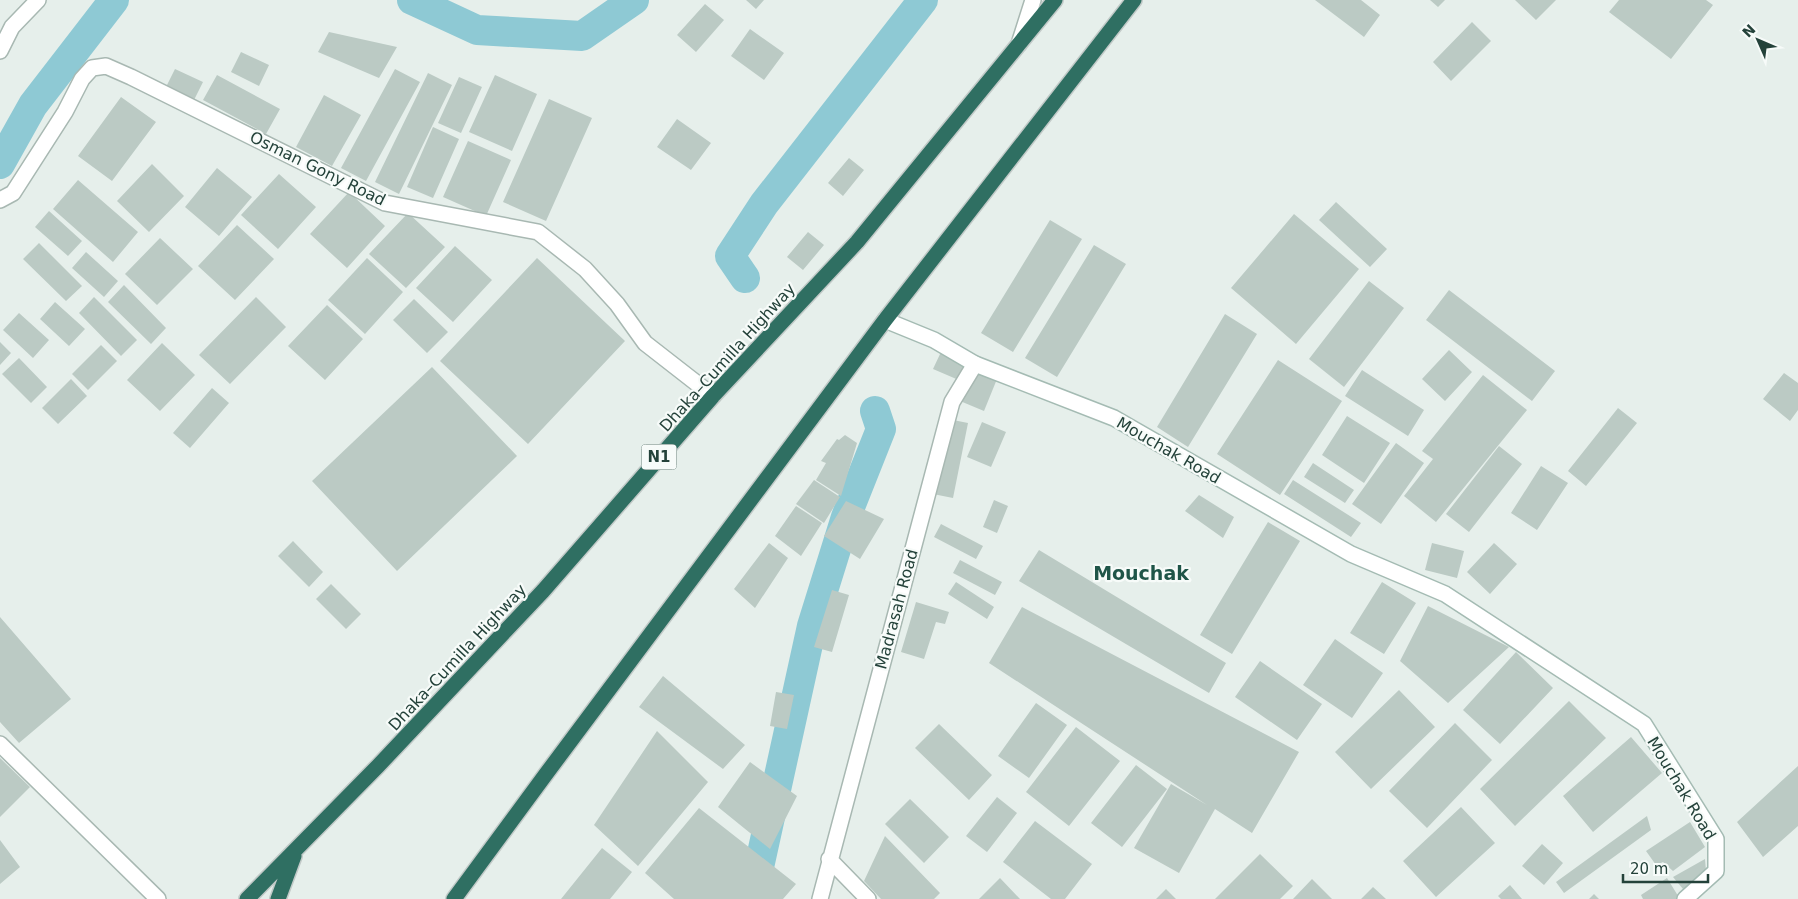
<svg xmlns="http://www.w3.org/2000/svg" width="1798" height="899" font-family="'DejaVu Sans',sans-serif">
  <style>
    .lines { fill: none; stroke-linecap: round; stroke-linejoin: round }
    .canal { stroke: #8ec9d4; stroke-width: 30 }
    .building { fill: #bbcac4 }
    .street-casing { stroke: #a8b8b2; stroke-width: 18 }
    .secondary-casing { stroke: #a4bbb3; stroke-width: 18 }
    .highway-casing { stroke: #c2cac8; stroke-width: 18 }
    .street { stroke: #fff; stroke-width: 15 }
    .secondary { stroke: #fff; stroke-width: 15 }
    .highway { stroke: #2f6f62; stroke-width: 15 }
    .labels { text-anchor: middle; stroke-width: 4.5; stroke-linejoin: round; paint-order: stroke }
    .shield { fill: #f7fbf9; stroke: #637a73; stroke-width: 1 }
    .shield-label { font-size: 15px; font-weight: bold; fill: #24423a }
    .street-label { font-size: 16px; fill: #24423a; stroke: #f7fbf9 }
    .quarter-label { font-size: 19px; font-weight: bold; fill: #1f5548; stroke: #f7fbf9 }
  </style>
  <rect width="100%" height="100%" fill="#e6efeb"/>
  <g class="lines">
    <path class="canal" d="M 412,0 L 477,30 L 582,36 L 634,0
      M 0,164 L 33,105 L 114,0
      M 745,278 L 730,256 L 764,204 L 923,0
      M 752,899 L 812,626 L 846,517 L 881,429 L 875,411"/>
  </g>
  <path class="building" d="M 746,0 L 764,0 L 756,9 Z
    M 1315,0 L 1361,0 L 1380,15 L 1364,37 Z
    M 1430,0 L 1445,0 L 1438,7 Z
    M 1515,0 L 1556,0 L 1536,20 Z
    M 1619,0 L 1706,0 L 1713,5 L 1671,59 L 1609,12 Z
    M 705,4 L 724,20 L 696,52 L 677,35 Z
    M 1472,22 L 1491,41 L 1451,81 L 1433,62 Z
    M 750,29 L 784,53 L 764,80 L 731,56 Z
    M 329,32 L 397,47 L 379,78 L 318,52 Z
    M 241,52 L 269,65 L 259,86 L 231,72 Z
    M 175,69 L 203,82 L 193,102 L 165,89 Z
    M 395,69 L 420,82 L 366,181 L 341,168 Z
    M 428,73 L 452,85 L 399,194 L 375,182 Z
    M 217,75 L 280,109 L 266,134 L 203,100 Z
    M 495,75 L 537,94 L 512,151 L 469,132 Z
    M 459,77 L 482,87 L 461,133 L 438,123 Z
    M 324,95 L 361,115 L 332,166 L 296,147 Z
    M 121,97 L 156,122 L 112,181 L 78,156 Z
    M 549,99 L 592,118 L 546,221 L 503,202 Z
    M 677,119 L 711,143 L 691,170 L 657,147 Z
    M 433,127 L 459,139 L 433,198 L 407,187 Z
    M 468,141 L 511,160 L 486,216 L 443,197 Z
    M 849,158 L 864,170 L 843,196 L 828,183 Z
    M 152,164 L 184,196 L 149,232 L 117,201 Z
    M 217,168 L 252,197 L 219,236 L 185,207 Z
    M 279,174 L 316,207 L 278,249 L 241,215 Z
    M 78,180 L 138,232 L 113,262 L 53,209 Z
    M 349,192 L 385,226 L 347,268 L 310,234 Z
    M 1336,202 L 1387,249 L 1370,267 L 1319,220 Z
    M 49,211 L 82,241 L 68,256 L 35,227 Z
    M 408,213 L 445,247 L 406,288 L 369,254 Z
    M 1294,214 L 1359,269 L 1296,344 L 1231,288 Z
    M 1050,220 L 1082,239 L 1013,352 L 981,333 Z
    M 237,225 L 274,259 L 235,300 L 198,266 Z
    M 808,232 L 824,245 L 803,270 L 787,257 Z
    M 160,238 L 193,269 L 157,305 L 125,274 Z
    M 39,243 L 82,286 L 66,301 L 23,259 Z
    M 1094,245 L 1126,264 L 1057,377 L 1025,358 Z
    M 455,246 L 492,280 L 453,322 L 416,288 Z
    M 86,252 L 118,281 L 104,297 L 72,268 Z
    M 367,258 L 403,292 L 365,334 L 328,300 Z
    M 537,258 L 625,341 L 528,444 L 440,361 Z
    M 1369,281 L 1404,308 L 1344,387 L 1309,359 Z
    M 124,285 L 166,328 L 151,344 L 108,302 Z
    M 1449,290 L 1555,371 L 1532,401 L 1426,320 Z
    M 94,297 L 137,340 L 121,356 L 79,313 Z
    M 256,297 L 286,327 L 230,384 L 199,355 Z
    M 414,299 L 448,332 L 427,353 L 393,320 Z
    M 55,302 L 85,329 L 69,346 L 40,319 Z
    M 327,305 L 363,339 L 325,380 L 288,346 Z
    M 19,313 L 49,340 L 33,358 L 3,330 Z
    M 1225,314 L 1257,334 L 1188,447 L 1157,427 Z
    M 0,342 L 11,353 L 0,365 Z
    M 162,343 L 195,375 L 160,411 L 127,380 Z
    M 101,345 L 117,361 L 88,390 L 72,374 Z
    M 1449,350 L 1472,372 L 1445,401 L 1422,379 Z
    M 941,352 L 969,364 L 961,381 L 933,369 Z
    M 19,358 L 47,387 L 31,403 L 2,374 Z
    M 1278,360 L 1342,401 L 1280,495 L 1217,454 Z
    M 432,367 L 517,456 L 397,571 L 312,481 Z
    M 972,369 L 997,379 L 984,411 L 960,401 Z
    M 1362,370 L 1424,410 L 1408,436 L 1345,396 Z
    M 1784,373 L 1798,383 L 1798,410 L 1790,421 L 1763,399 Z
    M 1483,375 L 1527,410 L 1436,522 L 1404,496 L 1433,459 L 1422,451 Z
    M 71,379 L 87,396 L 58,424 L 42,408 Z
    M 212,388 L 229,403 L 190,448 L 173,433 Z
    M 1618,408 L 1637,423 L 1586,486 L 1568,471 Z
    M 1347,416 L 1390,443 L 1364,483 L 1322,455 Z
    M 948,419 L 968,423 L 953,498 L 933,494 Z
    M 982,422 L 1006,432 L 991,467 L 967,457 Z
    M 845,435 L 857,443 L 841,496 L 816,480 L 826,463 L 821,461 L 837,439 L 839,440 Z
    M 1396,443 L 1424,463 L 1381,524 L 1352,504 Z
    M 1499,446 L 1522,464 L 1469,532 L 1446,514 Z
    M 1313,463 L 1354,490 L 1345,503 L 1304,477 Z
    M 1541,466 L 1568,483 L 1537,530 L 1511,513 Z
    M 814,480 L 840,497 L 824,523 L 796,504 Z
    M 1293,480 L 1361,523 L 1351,537 L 1284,494 Z
    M 1199,495 L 1234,517 L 1223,538 L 1185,511 Z
    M 994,500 L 1008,506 L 997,533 L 983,527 Z
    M 846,501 L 884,519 L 860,559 L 824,536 Z
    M 796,506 L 822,523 L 801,556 L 775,536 Z
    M 1268,522 L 1300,541 L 1232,654 L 1200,635 Z
    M 941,524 L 983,546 L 976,559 L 934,537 Z
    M 293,541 L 323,572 L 309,587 L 278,556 Z
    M 769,543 L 788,558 L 755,608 L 734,589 Z
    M 1432,543 L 1464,551 L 1457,578 L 1425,570 Z
    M 1494,543 L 1517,564 L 1490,594 L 1467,572 Z
    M 1039,550 L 1226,663 L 1209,693 L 1019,581 Z
    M 960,560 L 1002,582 L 995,595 L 953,573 Z
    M 956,582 L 994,607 L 987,619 L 948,594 Z
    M 1382,582 L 1416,603 L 1384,654 L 1350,633 Z
    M 331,584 L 361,614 L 346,629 L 316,599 Z
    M 832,590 L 849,595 L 832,652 L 814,647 Z
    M 916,602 L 949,612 L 945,624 L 936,622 L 924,659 L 901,652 Z
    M 1428,606 L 1509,647 L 1448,703 L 1400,661 Z
    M 1022,607 L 1299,752 L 1252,833 L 1215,809 L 1179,873 L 1134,848 L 1171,784 L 1207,805 L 989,663 Z
    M 0,617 L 71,699 L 19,743 L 0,722 Z
    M 1335,639 L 1383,673 L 1352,718 L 1303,685 Z
    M 1516,652 L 1553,688 L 1500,744 L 1463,710 Z
    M 1260,661 L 1322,704 L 1297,740 L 1235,697 Z
    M 663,676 L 745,745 L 723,769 L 639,707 Z
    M 1399,690 L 1435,727 L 1371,789 L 1335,752 Z
    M 776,692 L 794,695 L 787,729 L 770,726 Z
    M 1569,701 L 1606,738 L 1515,826 L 1480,789 Z
    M 1036,703 L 1067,725 L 1029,778 L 998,756 Z
    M 1455,723 L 1492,760 L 1427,828 L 1389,791 Z
    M 939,724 L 992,775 L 969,800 L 915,748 Z
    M 1076,727 L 1120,761 L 1069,826 L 1026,792 Z
    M 657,731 L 708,782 L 638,866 L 594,825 Z
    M 1631,737 L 1662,773 L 1593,832 L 1563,796 Z
    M 0,758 L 30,787 L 0,817 Z
    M 750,762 L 797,796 L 770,849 L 718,807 Z
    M 1136,765 L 1167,789 L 1122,847 L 1091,823 Z
    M 1798,766 L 1798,826 L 1763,857 L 1737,822 Z
    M 997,797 L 1017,813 L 987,852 L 966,836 Z
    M 910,799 L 949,837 L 924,863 L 885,824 Z
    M 1461,807 L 1495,843 L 1436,897 L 1403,861 Z
    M 699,808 L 796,884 L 783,899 L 674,899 L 645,873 Z
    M 1647,816 L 1651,830 L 1564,893 L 1556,882 Z
    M 1035,821 L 1092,864 L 1065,899 L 1051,899 L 1003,862 Z
    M 1690,822 L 1705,847 L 1673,871 L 1663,862 L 1656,865 L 1646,851 Z
    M 885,836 L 940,893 L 934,899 L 881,899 L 864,881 Z
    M 0,840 L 20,867 L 0,884 Z
    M 1542,844 L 1563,863 L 1544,885 L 1522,866 Z
    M 602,848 L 632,872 L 610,899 L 561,899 Z
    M 1260,854 L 1293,886 L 1280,899 L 1215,899 Z
    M 1705,859 L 1706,871 L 1683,889 L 1673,877 Z
    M 1000,878 L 1020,899 L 979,899 Z
    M 1667,878 L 1680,899 L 1643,899 L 1641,895 Z
    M 1312,879 L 1332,899 L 1293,899 Z
    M 1510,885 L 1522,899 L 1501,899 L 1498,896 Z
    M 1373,887 L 1386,899 L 1361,899 Z
    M 1166,889 L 1176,899 L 1156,899 Z
    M 1594,894 L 1599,899 L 1589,899 Z"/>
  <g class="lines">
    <defs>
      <path id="street" d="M 1019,44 L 1033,0
        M 0,51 L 12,27 L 38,0
        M 0,200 L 13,193 L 65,112 L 82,79 L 92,68 L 106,66 L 131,77 L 385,203 L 538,232 L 585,269 L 617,304 L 645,343 L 713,396
        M 0,744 L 158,899
        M 829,859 L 868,899
        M 820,899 L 952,402 L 975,364"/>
      <path id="secondary" d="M 885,320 L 934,340 L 975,364 L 1114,418 L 1351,554 L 1445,594 L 1644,724 L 1716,839 L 1716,871 L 1685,899"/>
      <path id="highway" d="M 247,899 L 378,766 L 543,591 L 713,396 L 857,242 L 1055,0
        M 278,899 L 294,856
        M 454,899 L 546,774 L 885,320 L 1134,0"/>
    </defs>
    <use href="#street" class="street-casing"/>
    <use href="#secondary" class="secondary-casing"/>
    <use href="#highway" class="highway-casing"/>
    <use href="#street" class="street"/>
    <use href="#secondary" class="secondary"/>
    <use href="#highway" class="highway"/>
  </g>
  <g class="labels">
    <rect class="shield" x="641.5" y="444.5" width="35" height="25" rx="4"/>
    <g class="shield-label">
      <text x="659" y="462">N1</text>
    </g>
    <g class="street-label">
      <text transform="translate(318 168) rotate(26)" y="6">Osman Gony Road</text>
      <text transform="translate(727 357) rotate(-48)" y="6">Dhaka–Cumilla Highway</text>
      <text transform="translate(1169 450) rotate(30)" y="6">Mouchak Road</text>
      <text transform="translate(896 609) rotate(-75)" y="6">Madrasah Road</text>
      <text transform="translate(457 657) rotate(-47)" y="6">Dhaka–Cumilla Highway</text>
      <text transform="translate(1682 788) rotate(59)" y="6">Mouchak Road</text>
    </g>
    <g class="quarter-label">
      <text x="1141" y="580">Mouchak</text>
    </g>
  </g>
  <g transform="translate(1758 40) rotate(315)" stroke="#f7fbf9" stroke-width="4" paint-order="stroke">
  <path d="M0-4L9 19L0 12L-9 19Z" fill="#24423a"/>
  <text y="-8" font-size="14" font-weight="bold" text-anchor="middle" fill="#24423a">N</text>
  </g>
  <path d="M1623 874v8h85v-8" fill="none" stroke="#24423a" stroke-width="2.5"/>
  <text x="1630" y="874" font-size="15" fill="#24423a" stroke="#f7fbf9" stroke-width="4" paint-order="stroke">20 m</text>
</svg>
